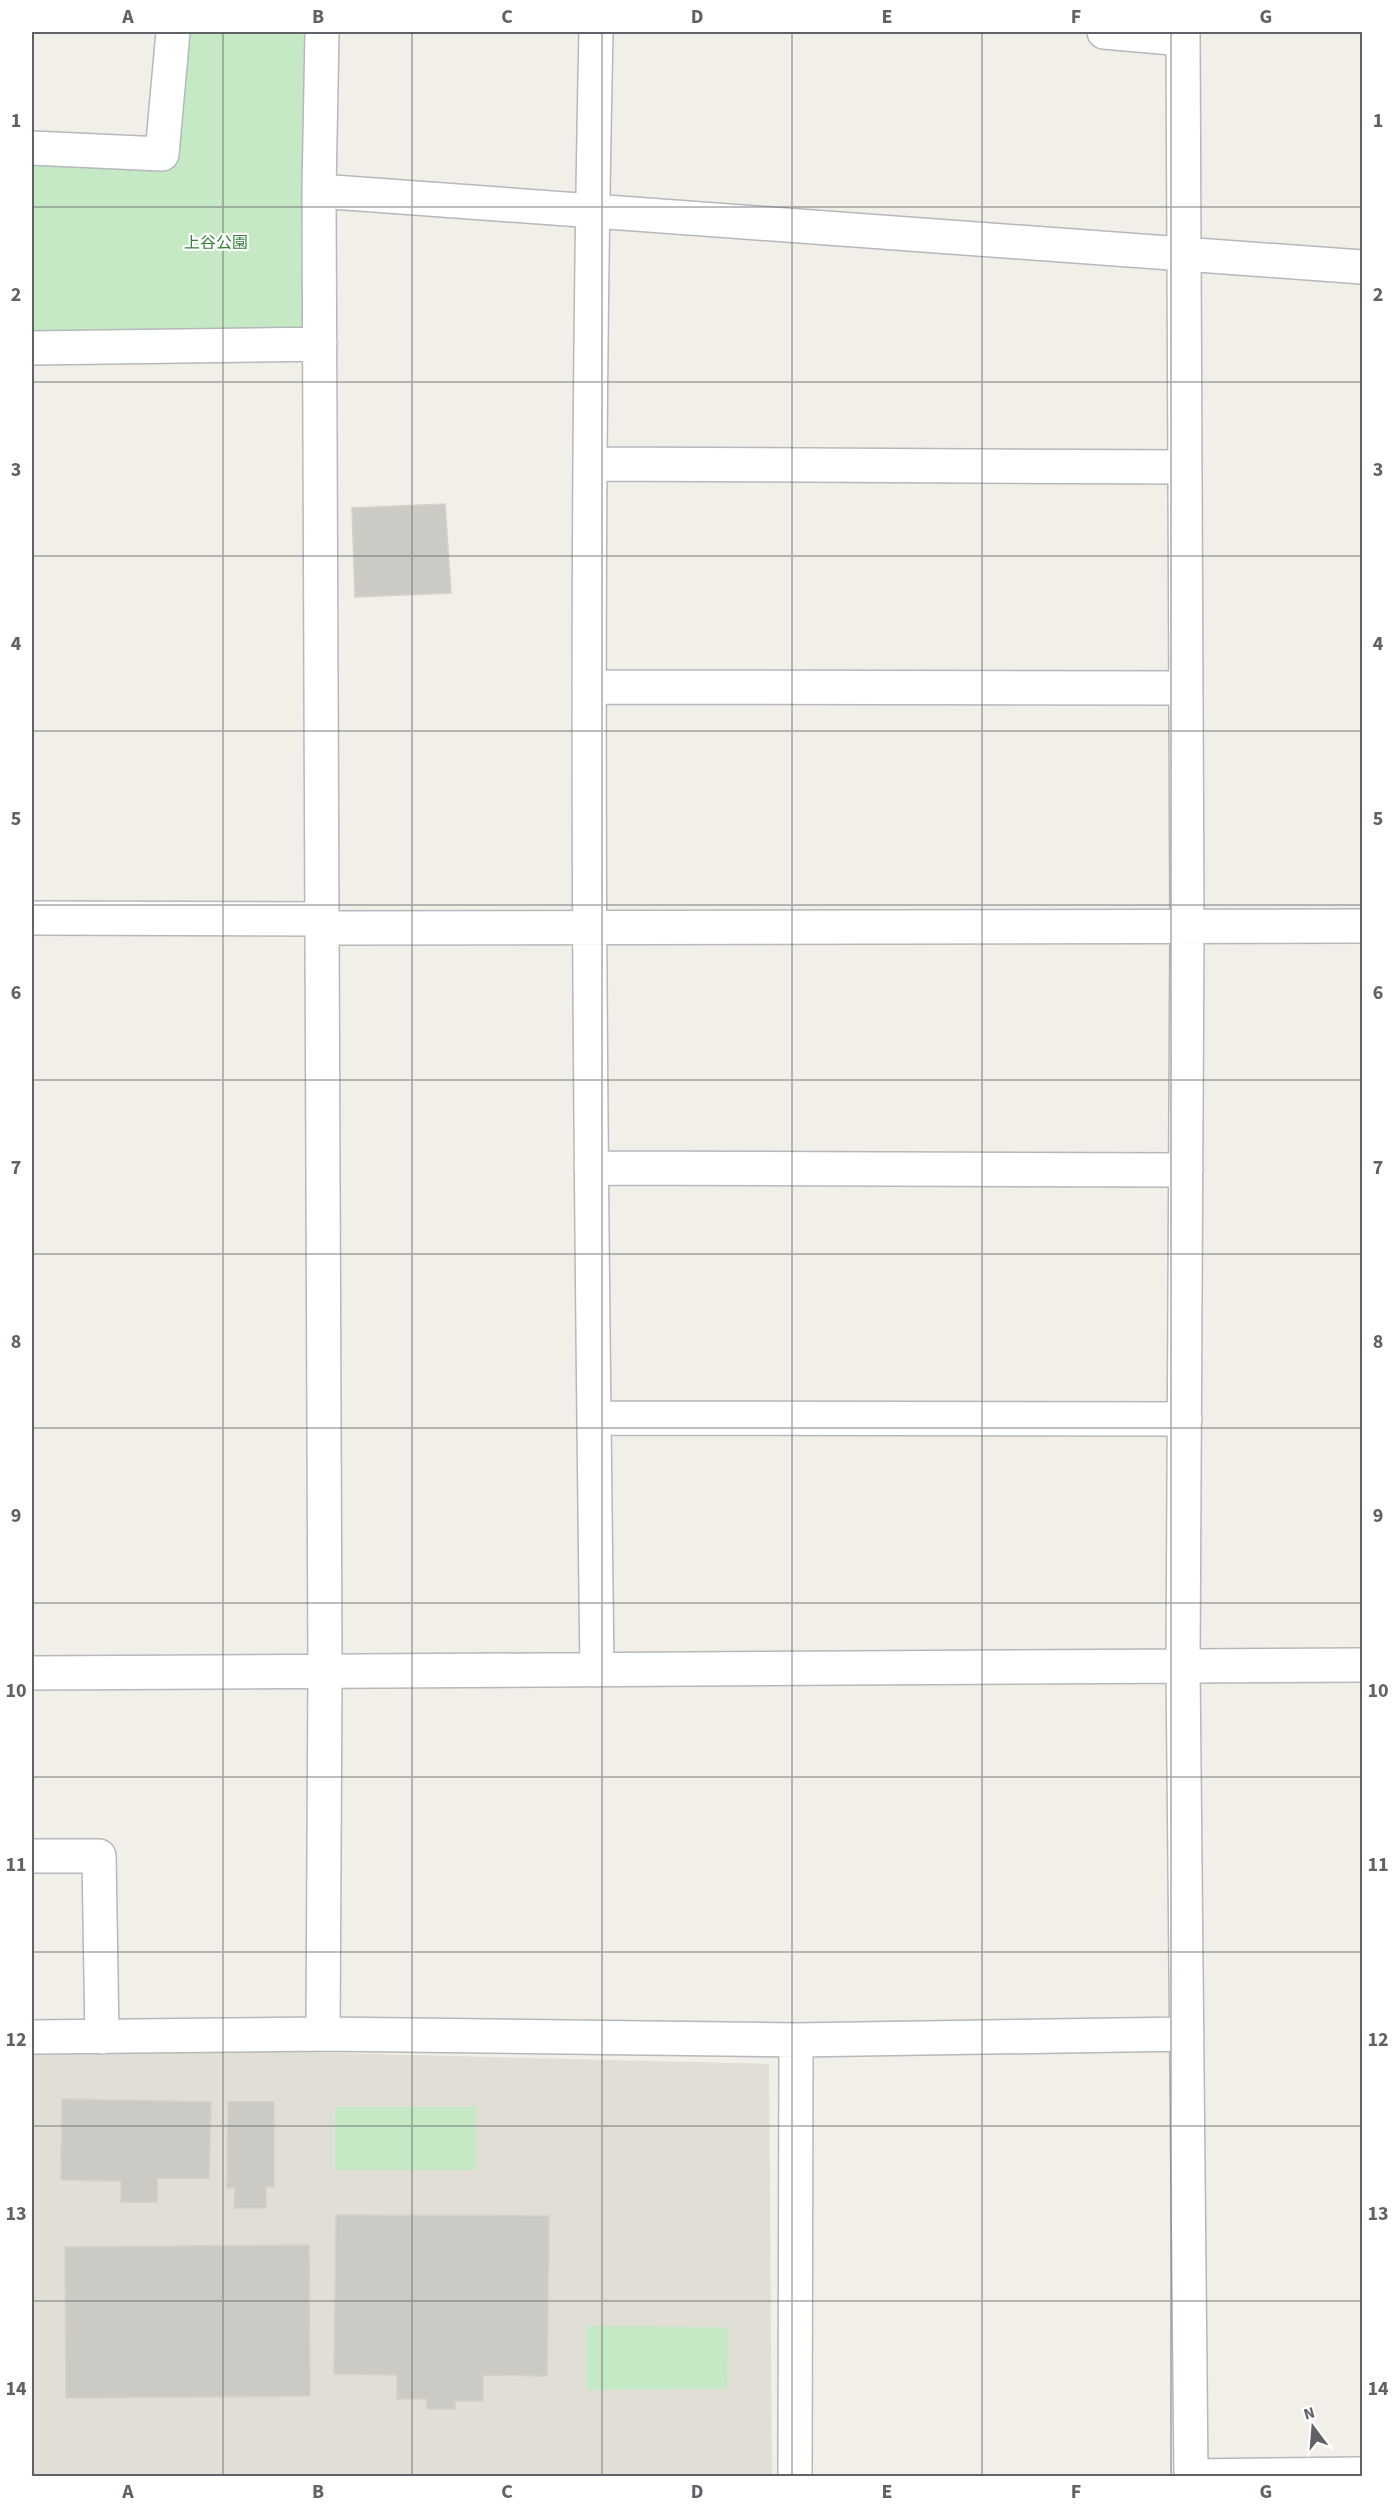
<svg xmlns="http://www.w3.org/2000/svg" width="1394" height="2508" font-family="'Source Sans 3','Noto Sans JP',sans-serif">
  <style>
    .education { fill: #e1ded6 }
    .green { fill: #c5e8c5 }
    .building { fill: #cccac5; stroke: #d6d1c6; stroke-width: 1.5 }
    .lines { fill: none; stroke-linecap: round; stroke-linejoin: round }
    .minor-casing { stroke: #b5b8bc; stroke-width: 36 }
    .minor { stroke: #fff; stroke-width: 33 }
    .grid { fill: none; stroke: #5f6368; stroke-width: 1.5; stroke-opacity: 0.55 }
    .labels { text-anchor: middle; stroke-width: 4.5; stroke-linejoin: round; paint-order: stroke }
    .park-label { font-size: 16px; fill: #348238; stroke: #fff }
    .neatline { fill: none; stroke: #5f6368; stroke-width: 2 }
    .grid-label { font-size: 20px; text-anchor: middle; font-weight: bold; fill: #5f6368 }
  </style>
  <rect width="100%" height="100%" fill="#f1efe8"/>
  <path class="education" d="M 32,2052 L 296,2052 L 769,2064 L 772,2476 L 32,2476 Z"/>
  <path class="green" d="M 173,32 L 322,32 L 320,344 L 32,348 L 32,148 L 161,154 Z
    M 335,2107 L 476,2107 L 476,2170 L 335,2170 Z
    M 587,2326 L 728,2327 L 727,2389 L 587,2390 Z"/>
  <path class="building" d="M 445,504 L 451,593 L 355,597 L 352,508 Z
    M 62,2099 L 211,2102 L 209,2178 L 157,2178 L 157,2202 L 121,2202 L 121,2181 L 61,2180 Z
    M 228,2102 L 274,2102 L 274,2187 L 266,2187 L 266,2208 L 234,2208 L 235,2188 L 227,2188 Z
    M 336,2215 L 549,2216 L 547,2376 L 483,2375 L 483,2401 L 455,2401 L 455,2409 L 427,2409 L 427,2399 L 397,2399 L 397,2375 L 334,2374 Z
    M 309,2245 L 310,2396 L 66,2398 L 65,2247 Z"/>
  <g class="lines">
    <defs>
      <path id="minor" d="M 322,32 L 319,191 L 325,1671 L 323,2034
        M 596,32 C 584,578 590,1124 597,1670
        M 1104,32 L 1183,39
        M 1183,32 L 1187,927 L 1183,1666 L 1191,2476
        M 32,148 L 162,154 L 173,32
        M 319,191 L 1362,267
        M 32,348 L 320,344
        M 591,464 L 1185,467
        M 589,687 L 1186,688
        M 32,918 L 322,919
        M 323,928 L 1362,926
        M 591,1168 L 1186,1170
        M 594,1418 L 1185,1419
        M 32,1673 L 1362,1665
        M 32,1856 L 99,1856 L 102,2037
        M 32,2037 L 323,2034 L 796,2040 L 1187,2034
        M 795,2476 L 796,2040
        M 1191,2476 L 1362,2474"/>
    </defs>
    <use href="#minor" class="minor-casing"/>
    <use href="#minor" class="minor"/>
  </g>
  <path class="grid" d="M 223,32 L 223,2476M 412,32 L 412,2476M 602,32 L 602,2476M 792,32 L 792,2476M 982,32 L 982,2476M 1171,32 L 1171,2476M 32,207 L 1362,207M 32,382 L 1362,382M 32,556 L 1362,556M 32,731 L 1362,731M 32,905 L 1362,905M 32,1080 L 1362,1080M 32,1254 L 1362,1254M 32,1428 L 1362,1428M 32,1603 L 1362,1603M 32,1777 L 1362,1777M 32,1952 L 1362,1952M 32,2126 L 1362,2126M 32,2301 L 1362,2301"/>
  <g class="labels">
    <g class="park-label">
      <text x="216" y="248">上谷公園</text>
    </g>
  </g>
  <rect width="1394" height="2508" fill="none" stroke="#ffffff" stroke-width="66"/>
  <g transform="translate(1313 2427) rotate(344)" stroke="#ffffff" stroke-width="4.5" paint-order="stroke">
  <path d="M0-4.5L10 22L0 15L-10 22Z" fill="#5f6368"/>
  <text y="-9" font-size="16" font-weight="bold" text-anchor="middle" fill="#5f6368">N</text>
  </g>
  <rect x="33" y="33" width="1328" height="2442" class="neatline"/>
  <g class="grid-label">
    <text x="128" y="23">A</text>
    <text x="318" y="23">B</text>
    <text x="507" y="23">C</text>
    <text x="697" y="23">D</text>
    <text x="887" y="23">E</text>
    <text x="1076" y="23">F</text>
    <text x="1266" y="23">G</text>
    <text x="16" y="127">1</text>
    <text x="1378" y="127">1</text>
    <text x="16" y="301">2</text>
    <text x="1378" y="301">2</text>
    <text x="16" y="476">3</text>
    <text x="1378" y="476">3</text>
    <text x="16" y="650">4</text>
    <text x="1378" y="650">4</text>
    <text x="16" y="825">5</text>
    <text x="1378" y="825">5</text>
    <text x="16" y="999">6</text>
    <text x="1378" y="999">6</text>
    <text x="16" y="1174">7</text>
    <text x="1378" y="1174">7</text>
    <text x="16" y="1348">8</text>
    <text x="1378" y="1348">8</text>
    <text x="16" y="1522">9</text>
    <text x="1378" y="1522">9</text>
    <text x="16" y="1697">10</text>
    <text x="1378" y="1697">10</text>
    <text x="16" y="1871">11</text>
    <text x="1378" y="1871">11</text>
    <text x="16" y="2046">12</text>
    <text x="1378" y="2046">12</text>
    <text x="16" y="2220">13</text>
    <text x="1378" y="2220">13</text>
    <text x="16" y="2395">14</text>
    <text x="1378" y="2395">14</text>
    <text x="128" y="2498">A</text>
    <text x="318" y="2498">B</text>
    <text x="507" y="2498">C</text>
    <text x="697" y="2498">D</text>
    <text x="887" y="2498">E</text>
    <text x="1076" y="2498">F</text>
    <text x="1266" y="2498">G</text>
  </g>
</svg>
